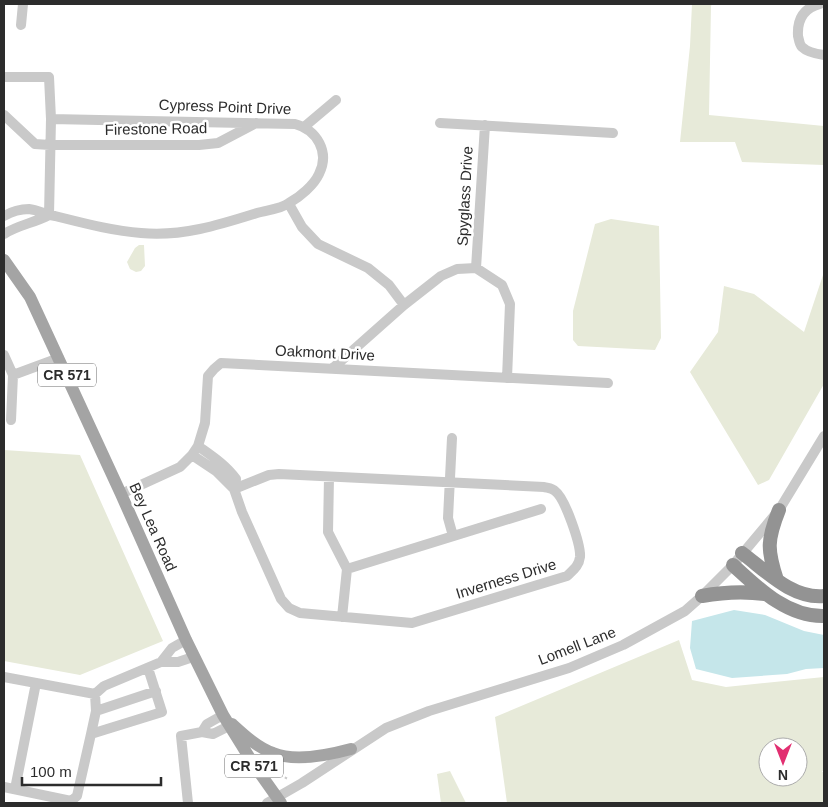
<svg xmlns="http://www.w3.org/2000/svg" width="828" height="807" font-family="Arial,sans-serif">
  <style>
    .green { fill: #e7ead9; fill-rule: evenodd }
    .water { fill: #c5e6ea }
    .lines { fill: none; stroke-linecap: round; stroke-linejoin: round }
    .path { stroke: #c9c9c9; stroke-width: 2; stroke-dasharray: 2.5 2.5; stroke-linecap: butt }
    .minor { stroke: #c9c9c9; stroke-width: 10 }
    .major { stroke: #a4a4a4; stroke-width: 12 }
    .highway { stroke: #939393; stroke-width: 14 }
    .labels { text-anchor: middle; stroke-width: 5; stroke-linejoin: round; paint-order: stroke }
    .shield { fill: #fff; stroke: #6b6b6b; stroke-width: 1 }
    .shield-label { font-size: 14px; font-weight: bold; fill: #2c2c2c }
    .street-label { font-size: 15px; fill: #2c2c2c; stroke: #fff }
  </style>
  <rect width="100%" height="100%" fill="#fff"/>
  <path class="green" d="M 692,4 L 712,4 L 711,6 L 709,115 L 824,126 L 824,165 L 742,162 L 735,142 L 680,142 L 690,46 Z
    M 611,219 L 659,226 L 661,338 L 655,350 L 578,346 L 573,340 L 573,311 L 595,224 Z
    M 139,245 L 144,245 L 145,266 L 141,271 L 136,272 L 130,269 L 127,262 L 135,248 Z
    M 824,272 L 824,384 L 769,480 L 758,485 L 690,372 L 718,332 L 724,286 L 754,294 L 804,332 Z
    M 4,450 L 80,455 L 163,641 L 80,675 L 4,661 Z
    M 679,640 L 692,680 L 726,687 L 824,677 L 824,769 L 822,772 L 824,772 L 824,803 L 507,803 L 495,717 ZM 768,747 L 798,747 L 798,777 L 768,777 Z
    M 450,771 L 466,803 L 441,803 L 437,774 Z"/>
  <path class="water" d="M 734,610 L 765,615 L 804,631 L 824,635 L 824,668 L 806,669 L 787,674 L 732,678 L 696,669 L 690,648 L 692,621 Z"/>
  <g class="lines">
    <path class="path" d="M 274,763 L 276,773 L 288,779"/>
    <path class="minor" d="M 820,4 C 804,8 797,19 798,36 C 799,39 799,44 802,47 C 807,52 817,54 824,55
      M 21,25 L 23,4
      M 4,77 L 49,77 L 51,119 L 49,215
      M 4,115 L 35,144 L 50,145 L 199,145 L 218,143 L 256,123
      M 440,123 L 613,133
      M 304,127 L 336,100
      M 289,204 L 302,227 L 318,244 L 368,268 L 389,285 L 404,305
      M 4,216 C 11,212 21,209 29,209 C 38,210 47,215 55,216 C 83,223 113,231 141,233 C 181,237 219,225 257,213 C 267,210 281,209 289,203 C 300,197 314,185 319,174 C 330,152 317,130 295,124 L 51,119
      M 4,234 C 18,225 34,223 49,215
      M 476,268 L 485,125
      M 4,355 L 13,375 L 59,358
      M 333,368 L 404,305 L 441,276 L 457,269 L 476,268 L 502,285 L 510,304 L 507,378
      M 11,420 L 13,375
      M 452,438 L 448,518 L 453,536
      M 192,455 L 216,471 L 234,489 L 236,479 C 226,465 212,456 198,446
      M 279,474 L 544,487 C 547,488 552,488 555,491 C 565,498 581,545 580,557 C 579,566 573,570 567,576 L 412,623 L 300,613 L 289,608 L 281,599 L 242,512 L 234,489 L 269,475 Z
      M 329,477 L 328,532 L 347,569 L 342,617
      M 121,494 L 180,467 L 192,455 L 198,446 L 205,423 L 208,376 L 214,369 L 221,363 L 608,383
      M 347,569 L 541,509
      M 161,662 L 178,662 L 193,657
      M 4,677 L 95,694 L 104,686 L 161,662 L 172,648 L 186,640
      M 96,711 L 156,691
      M 202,732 L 207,724 L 223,715
      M 91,734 L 96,711 L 95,694
      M 4,787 L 71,801 L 77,796 L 91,734 L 162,712 L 148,668
      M 15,789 L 36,683
      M 188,803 L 181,736 L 202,732 L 213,734 L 229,726
      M 267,803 L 302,783 L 386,728 L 429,711 L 569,668 L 623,645 L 685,611 L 702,596 L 733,565 L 779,510 L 824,436"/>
    <path class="major" d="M 4,260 L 30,297 L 121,494 L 186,640 L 223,715 L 254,765 L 281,803
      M 232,724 C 244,735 258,748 273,753 C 295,762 329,755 351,749"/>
    <path class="highway" d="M 742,553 C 766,571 792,599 824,596
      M 733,565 C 758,588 787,617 824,616
      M 777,580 C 767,550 767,540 779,510
      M 702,596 C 724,592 743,591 765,594"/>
  </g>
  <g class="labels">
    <g class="shield">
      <rect x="38" y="363.5" width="58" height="23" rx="4"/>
      <rect x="225" y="754.5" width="58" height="23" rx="4"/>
    </g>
    <g class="shield-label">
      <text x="67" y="380">CR 571</text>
      <text x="254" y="771">CR 571</text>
    </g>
    <g class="street-label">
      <text transform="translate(225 107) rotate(2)" y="5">Cypress Point Drive</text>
      <text transform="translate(156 129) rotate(-1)" y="5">Firestone Road</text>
      <text transform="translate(465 196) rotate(-87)" y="5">Spyglass Drive</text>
      <text transform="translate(325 353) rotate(3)" y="5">Oakmont Drive</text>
      <text transform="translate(153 527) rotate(66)" y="5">Bey Lea Road</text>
      <text transform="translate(506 579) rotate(-17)" y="5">Inverness Drive</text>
      <text transform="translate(577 646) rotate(-21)" y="5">Lomell Lane</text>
    </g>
  </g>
  <rect width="828" height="807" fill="none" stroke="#2c2c2c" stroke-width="10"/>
  <g transform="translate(783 762) rotate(180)"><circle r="24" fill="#ffffff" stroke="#ababab"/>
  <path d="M0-4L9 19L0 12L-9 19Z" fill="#e22f71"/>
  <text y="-8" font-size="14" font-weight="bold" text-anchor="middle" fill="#2c2c2c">N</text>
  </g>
  <path d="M22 777v8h139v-8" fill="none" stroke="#2c2c2c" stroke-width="2.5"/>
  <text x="30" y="777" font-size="15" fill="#2c2c2c" stroke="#ffffff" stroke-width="4" paint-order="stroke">100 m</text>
</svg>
